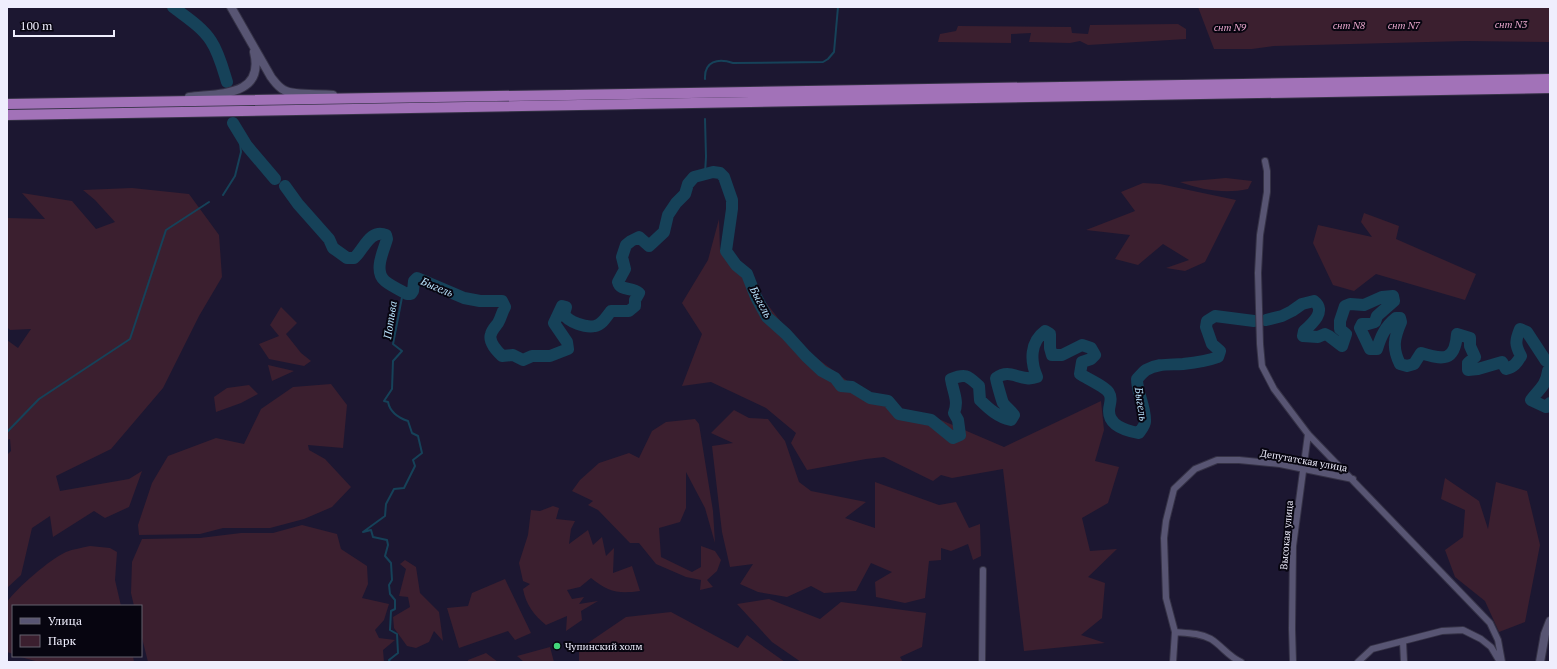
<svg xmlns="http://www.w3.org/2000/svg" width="1557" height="669" font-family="'PT Serif',serif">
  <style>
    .green { fill: #3b1f2f }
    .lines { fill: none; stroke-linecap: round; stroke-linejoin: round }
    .stream { stroke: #164259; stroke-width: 2 }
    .river { stroke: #164259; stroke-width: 12 }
    .minor-casing { stroke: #353246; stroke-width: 8 }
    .tertiary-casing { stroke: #353246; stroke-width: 10 }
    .trunk-casing { stroke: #353246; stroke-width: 12 }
    .minor { stroke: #585573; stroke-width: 6 }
    .tertiary { stroke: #585573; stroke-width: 8 }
    .trunk { stroke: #a272b8; stroke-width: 10 }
    .poi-dot { fill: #43d77b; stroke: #070510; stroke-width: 1.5 }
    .labels { text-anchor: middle; stroke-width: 4; stroke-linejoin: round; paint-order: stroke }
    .park-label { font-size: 10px; font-style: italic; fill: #e9a6cc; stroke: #070510 }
    .street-label { font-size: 10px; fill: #efeefd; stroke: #070510 }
    .poi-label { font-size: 10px; fill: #efeefd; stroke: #070510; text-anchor: start }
    .water-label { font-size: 11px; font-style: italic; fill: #b7e0f9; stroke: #070510 }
  </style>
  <rect width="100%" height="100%" fill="#1c1731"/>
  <path class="green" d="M 1198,7 L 1550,7 L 1550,42 L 1466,41 L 1274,46 L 1252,49 L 1214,49 Z
    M 1178,24 L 1186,29 L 1186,39 L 1088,45 L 1080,41 L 1070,43 L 1029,42 L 1031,33 L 1011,34 L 1011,43 L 938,42 L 940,34 L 956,31 L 958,26 L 1071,27 L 1072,33 L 1088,34 L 1090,25 Z
    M 1226,178 L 1252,181 L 1248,189 C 1225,194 1202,190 1180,182 Z
    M 1143,183 L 1160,184 L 1236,200 L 1205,262 L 1185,271 L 1166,268 L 1189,260 L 1163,244 L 1138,265 L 1115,259 L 1130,235 L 1086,230 L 1135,211 L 1121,192 Z
    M 132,188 L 189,194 L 219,235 L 222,277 L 199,316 L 163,388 L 111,449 L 56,476 L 60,491 L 129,479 L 142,471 L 129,507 L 105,518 L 94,511 L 53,537 L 50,516 L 32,528 L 21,575 L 7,588 L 7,455 L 11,451 L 10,439 L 7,440 L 7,340 L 18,348 L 31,329 L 10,330 L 7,327 L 7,218 L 45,219 L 22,193 L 72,201 L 96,229 L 115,222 L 95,200 L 83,190 Z
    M 1364,213 L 1399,226 L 1396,239 L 1476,274 L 1465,300 L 1376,274 L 1354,291 L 1333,285 L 1313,243 L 1318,225 L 1372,237 L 1361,222 Z
    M 719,219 L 720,251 L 742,272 L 799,345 L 861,391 L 906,413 L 934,417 L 1004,447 L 1101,401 L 1104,430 L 1095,461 L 1119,467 L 1108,503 L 1082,518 L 1090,551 L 1117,549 L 1088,577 L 1105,583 L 1102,618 L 1081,635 L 1105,643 L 1024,651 L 1003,469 L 952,478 L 941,475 L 933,481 L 884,457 L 866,459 L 807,470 L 791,443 L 796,433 L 766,408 L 711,382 L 682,386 L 702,334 L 682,303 L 708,260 Z
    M 281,307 L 297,323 L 286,334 L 301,353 L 311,361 L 304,366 L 269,359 L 259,344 L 279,336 L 270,325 Z
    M 268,365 L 294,371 L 272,381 Z
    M 331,384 L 347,405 L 343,448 L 308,445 L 309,450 L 325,459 L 351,487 L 332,507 L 304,519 L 270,528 L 223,528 L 200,534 L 139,535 L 138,525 L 152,483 L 168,456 L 216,438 L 244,444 L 261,409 L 293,387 Z
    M 249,385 L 258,394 L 241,403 L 216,412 L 214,397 L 227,388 Z
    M 734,410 L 749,418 L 768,419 L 785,441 L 799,482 L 811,491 L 866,502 L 845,518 L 875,528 L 875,482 L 939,505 L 956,502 L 969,528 L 980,524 L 981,556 L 973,560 L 968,544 L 951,551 L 941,548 L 941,560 L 929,561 L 925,598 L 905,603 L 876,597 L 875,582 L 892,572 L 871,563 L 856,591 L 824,593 L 811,586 L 787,597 L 758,592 L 740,584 L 753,564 L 730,567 L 722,532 L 712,446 L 733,443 L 711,433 Z
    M 695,419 L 699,424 L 713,511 L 715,543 L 705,508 L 686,472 L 686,508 L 680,522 L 659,528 L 661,557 L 692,572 L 701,567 L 701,546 L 715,551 L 721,560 L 717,571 L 707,580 L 713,587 L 700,590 L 701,580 L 686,577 L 656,564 L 639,543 L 630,543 L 598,510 L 588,505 L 593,501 L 572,491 L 580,480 L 599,463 L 629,453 L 639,458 L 652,431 L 666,422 Z
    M 1445,478 L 1479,501 L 1488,529 L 1496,482 L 1527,491 L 1540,545 L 1525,622 L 1499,632 L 1485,601 L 1455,577 L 1445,550 L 1463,537 L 1465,510 L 1441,499 Z
    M 553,506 L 559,508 L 556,519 L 575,521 L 571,529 L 569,544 L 588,530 L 593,545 L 602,537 L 606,556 L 614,548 L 613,573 L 632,566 L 640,591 C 618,594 608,592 591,578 L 580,587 L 567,590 L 572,599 L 584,597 L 579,604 L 598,601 L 581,611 L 582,620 L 566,631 L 567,616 L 546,625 C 534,615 526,605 523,589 L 530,584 L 523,581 L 519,563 L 528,535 L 531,510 L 540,511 Z
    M 302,525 L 337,534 L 341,549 L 367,566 L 368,584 L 362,598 L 389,604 L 384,620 L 375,630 L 379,638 L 395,640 L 383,650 L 384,662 L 148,662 L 141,634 L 141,606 L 134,606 L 131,593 L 132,562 L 142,539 L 200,538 L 241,533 L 273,533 Z
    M 90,546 L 110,548 L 117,552 L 115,580 L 121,606 L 13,606 L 13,654 L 7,652 L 7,602 C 18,587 49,560 66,552 C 73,549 82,548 90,546 Z
    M 405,560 L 416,567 L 420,593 L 439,612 L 443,641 L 434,631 L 429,642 L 416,648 L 407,646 L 394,628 L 393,617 L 410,607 L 408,597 L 399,596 L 406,569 L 400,564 Z
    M 505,579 L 531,633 L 515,640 L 508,631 L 459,648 L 447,608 L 468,606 L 472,593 Z
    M 769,599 L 820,619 L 841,602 L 926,613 L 922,647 L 900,657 L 903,662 L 801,662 L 772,642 L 737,604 Z
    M 671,612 L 738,648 L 747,635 L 785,662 L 579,662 L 579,649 L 626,617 Z
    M 550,647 L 554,662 L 524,662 L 517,656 Z
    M 486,653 L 498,662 L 468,662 L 468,660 Z
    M 17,656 L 133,656 L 134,662 L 39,662 Z"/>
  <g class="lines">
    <path class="stream" d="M 705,79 C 704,61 718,58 733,63 L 823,62 L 828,59 L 834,52 L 838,7
      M 705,173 L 706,157 L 705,119
      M 223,195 L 235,176 L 241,152 L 239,133
      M 7,432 L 39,399 L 130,339 L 166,230 L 209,202
      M 390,662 L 389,660 L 398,653 L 397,634 L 390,630 L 391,611 L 395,609 L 395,600 L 390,594 L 389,585 L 392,580 L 391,563 L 385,556 L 388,545 L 387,540 L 373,537 L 371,530 L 363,532 L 385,516 L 386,504 L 394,489 L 404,488 L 415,466 L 413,460 L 422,453 L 418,436 L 412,433 L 408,421 C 399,418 390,412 388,402 L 384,401 L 392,389 L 393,361 L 402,351 L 393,344 L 403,292"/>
    <path class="river" d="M 173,7 C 186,17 202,27 211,41 C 219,53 223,69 227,82
      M 233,123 L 247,146 L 275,179
      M 285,186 L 298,204 L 329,239 L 333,248 L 347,258 L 354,258 C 363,251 370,228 386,235 L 387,239 C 384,250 373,271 385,281 C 391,286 400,290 407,294 L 411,294 L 413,291 L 414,281 L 417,278 L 464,298 L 480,301 L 502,301 L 505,307 C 502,312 501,318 498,323 C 496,326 492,330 491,334 C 488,342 497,351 502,356 L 513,355 L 523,360 L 532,356 L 550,356 L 568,349 L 567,342 L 554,323 L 562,306 L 566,307 L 564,314 C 568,322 586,328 595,326 C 602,325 607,316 611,311 L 629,311 L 635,306 L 635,300 L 639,293 C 632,287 620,291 618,282 L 625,269 L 622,257 L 626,245 L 631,241 L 639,237 L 649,246 L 664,232 L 668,215 L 676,203 L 685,194 L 688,184 L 694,177 L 713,172 L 720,173 L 724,177 L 732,200 L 732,209 L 726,251 L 736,265 L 747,274 L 756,297 L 767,317 L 786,334 L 806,356 L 822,371 L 835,378 L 841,386 L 852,387 L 870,398 L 888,401 L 899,414 L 931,420 L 953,438 L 960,435 L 958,420 L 954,413 C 959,401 953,392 951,379 C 966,373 968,376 979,386 L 980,400 C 989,409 998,417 1011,420 L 1014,415 C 1011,411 1006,407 1003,403 C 1002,401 996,380 996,378 C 1011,367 1021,383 1037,377 C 1030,361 1030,342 1045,331 L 1050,334 L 1050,348 L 1052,355 L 1062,355 L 1082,345 L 1091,348 L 1095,355 L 1091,359 L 1082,362 L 1080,374 C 1086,378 1106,387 1109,393 C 1113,399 1109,404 1109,411 C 1109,426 1127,431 1139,433 C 1141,430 1145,425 1145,422 C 1146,407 1137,394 1137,379 C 1140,376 1143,372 1146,370 C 1158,363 1170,365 1183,364 C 1192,363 1210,360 1218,357 L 1220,351 L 1212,344 L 1206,327 L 1207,321 L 1215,316 L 1254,321
      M 1266,320 L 1282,316 L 1292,311 L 1302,304 L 1314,301 C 1327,311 1312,324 1304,331 L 1303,336 L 1318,337 L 1325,334 L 1329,336 L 1342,346 L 1346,334 L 1340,329 L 1340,321 L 1345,306 L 1350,304 L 1364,305 L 1382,297 L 1393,296 L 1394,301 L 1377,316 L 1375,322 L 1368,324 L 1362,324 L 1360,328 L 1370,349 L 1377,349 C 1381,336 1385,327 1396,318 L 1400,318 L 1401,322 C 1394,338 1392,348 1400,364 L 1407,366 L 1414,364 L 1421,353 C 1443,360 1455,362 1457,334 L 1470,338 L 1470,346 L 1475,357 L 1468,363 L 1468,370 L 1478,369 L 1502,362 L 1506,369 C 1514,367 1517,363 1521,356 C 1515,345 1515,341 1520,329 L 1527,332 L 1546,361 L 1550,362
      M 1550,371 L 1548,371 C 1546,386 1539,389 1531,400 L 1546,407 L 1550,403"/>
    <defs>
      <path id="minor" d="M 1265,161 L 1267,171 L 1267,192 L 1260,235 L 1258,273 L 1260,344 L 1262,366 L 1274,389 L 1308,434 L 1490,623 L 1498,640 L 1502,662
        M 1175,632 C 1187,633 1200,633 1211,639 C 1222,646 1229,657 1241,662
        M 1403,642 L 1404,662
        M 982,662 L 983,570
        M 1173,662 L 1175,632 L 1166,598 L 1164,538 L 1166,521 L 1174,489 L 1195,469 L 1217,460 L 1239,460 L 1280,464 L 1353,479
        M 1293,662 L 1292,629 L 1293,546 L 1308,434
        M 1358,662 L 1372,649 L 1442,631 L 1463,630 L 1481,639 L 1491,647 L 1500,662"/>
      <path id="tertiary" d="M 231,7 L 271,77 C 275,82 278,87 284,90 C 294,96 320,93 333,95
        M 189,97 C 219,93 265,97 254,52
        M 1540,662 L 1545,634 L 1550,621"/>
      <path id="trunk" d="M 7,104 L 1550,79
        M 7,115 L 1550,88"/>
    </defs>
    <use href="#minor" class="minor-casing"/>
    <use href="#tertiary" class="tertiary-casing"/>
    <use href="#trunk" class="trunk-casing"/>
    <use href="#minor" class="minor"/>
    <use href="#tertiary" class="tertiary"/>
    <use href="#trunk" class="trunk"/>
  </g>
  <circle class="poi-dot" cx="557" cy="646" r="4"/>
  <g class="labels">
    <g class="park-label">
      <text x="1511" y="28">снт N3</text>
      <text x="1349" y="29">снт N8</text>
      <text x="1404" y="29">снт N7</text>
      <text x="1230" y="31">снт N9</text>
    </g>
    <g class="street-label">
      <text transform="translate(1304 460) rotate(10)" y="4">Депутатская улица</text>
      <text transform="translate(1286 535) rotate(-85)" y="4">Высокая улица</text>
    </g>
    <g class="poi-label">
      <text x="565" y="650">Чупинский холм</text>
    </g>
    <g class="water-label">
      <text transform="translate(437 287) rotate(23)" y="4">Быгель</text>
      <text transform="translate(761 302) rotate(62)" y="4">Быгель</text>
      <text transform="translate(390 320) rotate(-81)" y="4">Потьва</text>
      <text transform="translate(1141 404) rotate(82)" y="4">Быгель</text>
    </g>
  </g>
  <rect width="1557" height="669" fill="none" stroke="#efeefd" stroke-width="16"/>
  <rect x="12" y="605" width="130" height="52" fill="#070510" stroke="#64626f"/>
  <rect x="20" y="618" width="20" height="6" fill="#585573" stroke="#64626f"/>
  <text x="48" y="625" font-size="12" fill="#efeefd">Улица</text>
  <rect x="20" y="635" width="20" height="12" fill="#3b1f2f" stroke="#64626f"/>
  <text x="48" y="645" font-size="12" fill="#efeefd">Парк</text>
  <path d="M14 30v6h100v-6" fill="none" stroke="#efeefd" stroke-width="2"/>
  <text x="20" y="30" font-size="12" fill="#efeefd" stroke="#070510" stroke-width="3" paint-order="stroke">100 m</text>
</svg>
